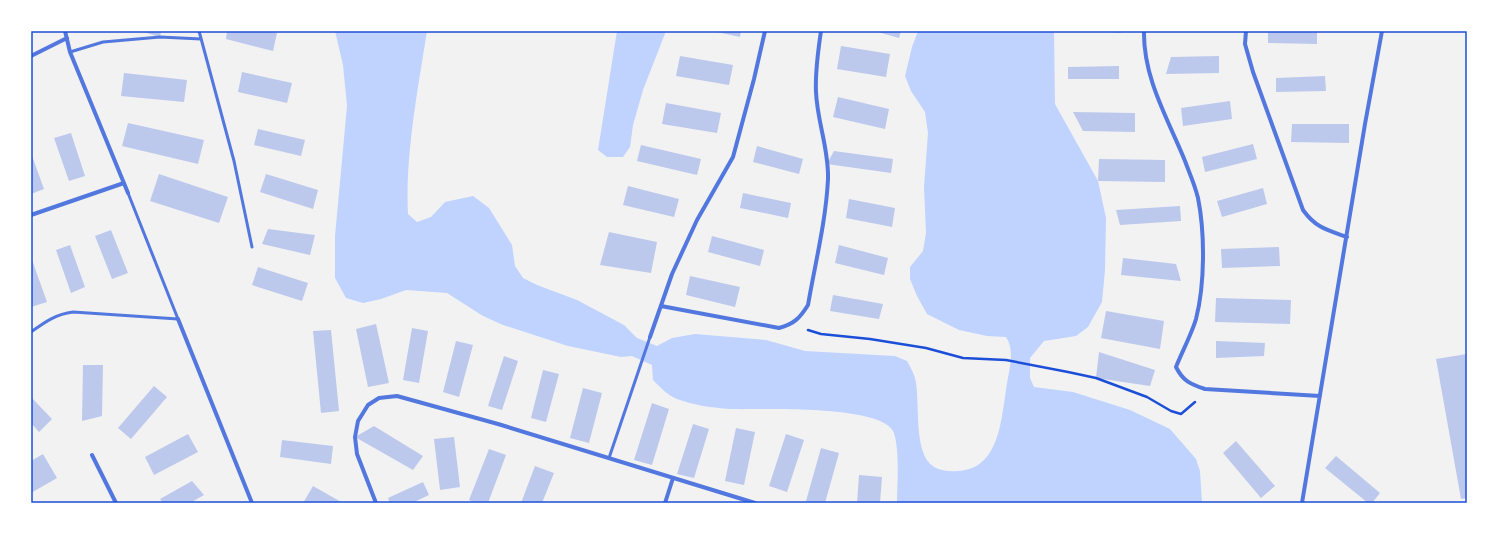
<svg xmlns="http://www.w3.org/2000/svg" width="1498" height="534" font-family="Overpass,sans-serif">
  <style>
    .water { fill: #bfd3fe }
    .building { fill: #bdc9ec }
    .lines { fill: none; stroke-linecap: round; stroke-linejoin: round }
    .path { stroke: #1d4ed8; stroke-width: 2.5 }
    .service { stroke: #5277de; stroke-width: 3 }
    .minor { stroke: #5277de; stroke-width: 4 }
    .neatline { fill: none; stroke: #1d4ed8; stroke-width: 1.5 }
  </style>
  <rect width="100%" height="100%" fill="#f2f2f2"/>
  <path class="water" d="M 335,31 L 427,31 C 418,88 405,156 408,214 L 417,222 L 431,217 L 445,202 L 473,196 L 489,208 L 512,245 L 515,266 L 523,278 L 537,285 L 577,300 L 624,325 L 637,338 L 657,346 L 672,338 L 695,334 L 766,340 L 805,351 L 895,356 L 907,361 C 910,366 913,372 915,378 C 921,402 912,453 934,467 C 941,471 951,472 958,471 C 999,469 1001,421 1006,390 C 1008,373 1016,352 1006,337 L 987,336 L 959,330 L 927,314 L 917,296 L 910,279 L 910,267 L 923,251 L 926,233 L 924,187 L 928,133 L 925,112 L 911,91 L 905,76 L 912,47 L 918,31 L 1054,31 L 1055,104 L 1098,181 L 1106,218 L 1105,270 L 1102,302 L 1088,327 L 1076,336 L 1044,341 L 1030,358 L 1030,378 L 1034,387 L 1073,392 L 1130,410 L 1170,429 L 1196,459 L 1200,471 L 1202,503 L 897,503 C 897,483 900,453 894,433 C 884,404 759,410 730,409 C 713,408 693,405 677,399 C 667,395 660,387 653,380 L 652,365 L 632,356 L 621,357 L 568,346 L 503,325 L 483,316 L 447,293 L 406,290 L 381,299 L 363,303 L 346,298 L 335,278 L 335,236 L 347,106 L 343,65 Z
    M 617,31 L 666,31 L 643,90 L 633,125 L 630,147 L 623,157 L 607,157 L 598,150 Z"/>
  <path class="building" d="M 140,31 L 161,31 L 160,37 Z
    M 227,31 L 268,31 L 277,33 L 273,51 L 226,39 Z
    M 712,31 L 741,31 L 740,37 Z
    M 874,31 L 901,31 L 899,38 Z
    M 1108,31 L 1121,31 L 1121,33 L 1107,32 Z
    M 1268,31 L 1317,31 L 1317,44 L 1268,43 Z
    M 841,46 L 890,54 L 886,77 L 837,69 Z
    M 680,56 L 733,65 L 729,85 L 676,76 Z
    M 1219,56 L 1219,73 L 1166,74 L 1171,57 Z
    M 1119,66 L 1119,79 L 1068,79 L 1068,67 Z
    M 242,72 L 292,83 L 287,103 L 238,92 Z
    M 124,73 L 187,80 L 184,102 L 121,96 Z
    M 1325,76 L 1326,91 L 1276,92 L 1276,78 Z
    M 838,97 L 889,109 L 885,129 L 833,117 Z
    M 1230,101 L 1232,119 L 1183,126 L 1181,108 Z
    M 666,103 L 721,113 L 717,133 L 662,124 Z
    M 1073,112 L 1135,113 L 1135,132 L 1083,131 Z
    M 128,123 L 204,140 L 198,164 L 122,146 Z
    M 1292,124 L 1349,124 L 1349,143 L 1291,142 Z
    M 258,129 L 305,140 L 301,156 L 254,145 Z
    M 71,133 L 85,176 L 69,181 L 54,138 Z
    M 1253,144 L 1257,159 L 1205,172 L 1202,157 Z
    M 641,145 L 701,159 L 697,175 L 637,161 Z
    M 757,146 L 803,159 L 799,174 L 753,162 Z
    M 834,151 L 893,159 L 891,173 L 827,164 Z
    M 31,153 L 44,189 L 31,194 Z
    M 1099,159 L 1165,160 L 1165,182 L 1098,181 Z
    M 159,174 L 228,197 L 219,223 L 150,201 Z
    M 266,174 L 318,190 L 313,209 L 260,192 Z
    M 628,186 L 679,199 L 674,217 L 623,205 Z
    M 1263,188 L 1267,204 L 1222,217 L 1217,201 Z
    M 743,193 L 791,203 L 788,218 L 740,208 Z
    M 849,199 L 895,208 L 892,227 L 846,218 Z
    M 1180,206 L 1181,221 L 1120,225 L 1116,210 Z
    M 268,229 L 315,235 L 310,255 L 262,244 Z
    M 111,230 L 128,273 L 112,279 L 95,236 Z
    M 609,232 L 657,242 L 651,273 L 600,265 Z
    M 712,236 L 764,250 L 760,266 L 708,252 Z
    M 70,245 L 85,287 L 71,293 L 56,250 Z
    M 839,245 L 888,258 L 884,275 L 835,263 Z
    M 1279,247 L 1280,266 L 1222,268 L 1221,249 Z
    M 31,257 L 47,302 L 31,307 Z
    M 1123,258 L 1176,264 L 1181,281 L 1121,275 Z
    M 258,267 L 308,283 L 302,301 L 252,285 Z
    M 690,276 L 740,287 L 735,307 L 686,295 Z
    M 833,295 L 883,304 L 879,319 L 830,311 Z
    M 1216,298 L 1291,300 L 1290,324 L 1215,322 Z
    M 1106,311 L 1164,321 L 1160,349 L 1101,338 Z
    M 376,324 L 389,383 L 368,387 L 356,329 Z
    M 412,328 L 428,331 L 419,383 L 403,380 Z
    M 331,330 L 339,411 L 321,413 L 313,331 Z
    M 456,341 L 473,345 L 459,397 L 443,392 Z
    M 1216,341 L 1265,343 L 1264,356 L 1216,358 Z
    M 1099,352 L 1155,370 L 1150,386 L 1096,378 Z
    M 1467,354 L 1467,498 L 1461,499 L 1436,359 Z
    M 504,356 L 518,361 L 502,410 L 488,406 Z
    M 83,365 L 103,365 L 102,416 L 82,421 Z
    M 543,370 L 559,374 L 546,422 L 531,418 Z
    M 154,386 L 167,397 L 131,439 L 118,428 Z
    M 583,388 L 602,393 L 589,443 L 570,438 Z
    M 31,397 L 52,419 L 39,432 L 31,423 Z
    M 652,403 L 669,409 L 652,465 L 634,460 Z
    M 693,424 L 709,429 L 694,478 L 677,474 Z
    M 374,426 L 423,456 L 413,470 L 355,437 Z
    M 736,428 L 755,432 L 744,485 L 725,481 Z
    M 188,434 L 198,452 L 154,475 L 145,457 Z
    M 786,434 L 804,440 L 787,492 L 769,486 Z
    M 454,437 L 460,487 L 440,490 L 434,439 Z
    M 282,440 L 333,446 L 331,464 L 280,457 Z
    M 1236,441 L 1275,486 L 1261,498 L 1223,453 Z
    M 821,448 L 839,453 L 825,503 L 814,503 L 806,501 Z
    M 489,449 L 506,455 L 488,503 L 476,503 L 469,500 Z
    M 43,454 L 57,478 L 31,493 L 31,461 Z
    M 1336,456 L 1380,493 L 1372,503 L 1368,503 L 1325,468 Z
    M 535,466 L 554,473 L 542,503 L 521,503 Z
    M 859,475 L 882,477 L 880,503 L 857,503 Z
    M 192,481 L 204,495 L 190,503 L 163,503 L 160,499 Z
    M 423,482 L 429,495 L 412,503 L 390,503 L 388,498 Z
    M 313,486 L 343,503 L 303,503 Z"/>
  <g class="lines">
    <path class="path" d="M 808,330 L 821,334 L 870,339 L 926,348 L 963,358 L 1006,360 L 1068,372 L 1096,378 L 1147,397 L 1171,411 L 1181,414 L 1195,402"/>
    <path class="service" d="M 199,31 L 234,161 L 252,247
      M 70,52 L 103,42 L 160,37 L 201,39
      M 31,332 C 45,322 56,314 73,312 L 178,319 L 128,193
      M 609,458 L 650,337"/>
    <path class="minor" d="M 65,31 L 70,52 L 128,193
      M 1144,31 C 1143,78 1168,119 1185,161 C 1189,172 1195,185 1198,198 C 1205,233 1205,284 1196,319 C 1192,333 1182,352 1176,367 C 1183,381 1190,384 1205,389 L 1320,396
      M 1246,31 L 1245,44 L 1253,72 L 1303,210 C 1316,228 1327,230 1347,237
      M 31,56 L 67,38
      M 31,215 L 124,183
      M 661,306 L 779,328 C 794,324 800,318 808,305 C 815,264 826,221 828,179 C 829,149 817,121 816,92 C 815,71 818,51 821,31
      M 178,319 L 252,503
      M 650,337 L 672,274 L 697,220 L 733,157 L 754,79 L 765,31
      M 92,455 L 116,503
      M 376,503 L 357,454 L 355,437 L 358,421 L 368,405 L 379,398 L 397,396 L 498,424 L 755,503
      M 665,503 L 673,478
      M 1302,503 L 1365,124 L 1382,31"/>
  </g>
  <rect width="1498" height="534" fill="none" stroke="#ffffff" stroke-width="64"/>
  <rect x="32" y="32" width="1434" height="470" class="neatline"/>
</svg>
